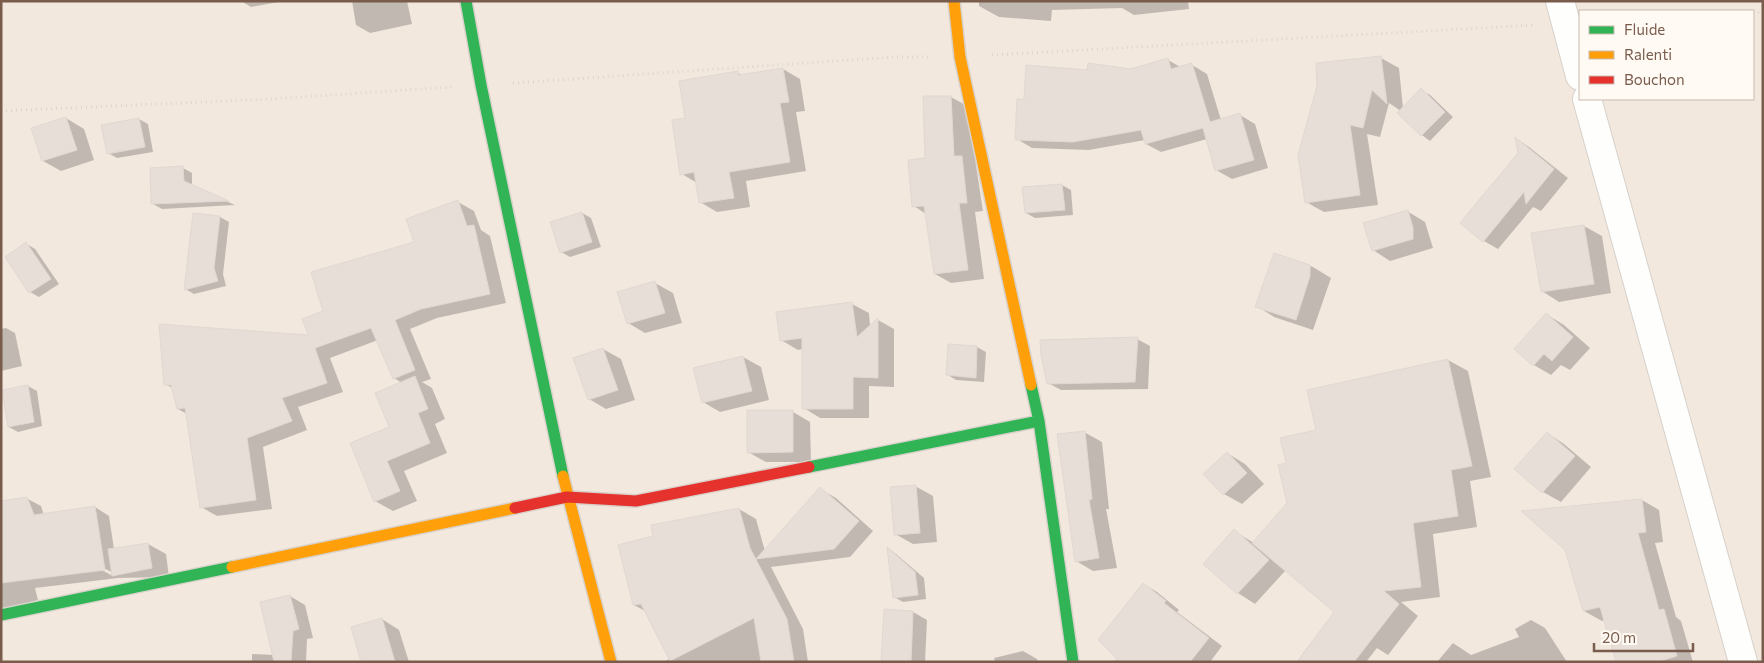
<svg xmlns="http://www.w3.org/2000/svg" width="1764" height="663" font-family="Commissioner,sans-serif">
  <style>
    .residential { fill: #f2e8de; fill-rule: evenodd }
    .shadow { fill: #0003; fill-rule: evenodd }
    .building { fill: #e6ded7; stroke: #e2d8d2 }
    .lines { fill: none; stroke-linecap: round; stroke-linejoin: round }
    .street-casing { stroke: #d7d1cb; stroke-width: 30 }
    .fast-casing { stroke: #d9d2cb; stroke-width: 14 }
    .slow-casing { stroke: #d9d2cb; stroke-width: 14 }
    .jam-casing { stroke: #d9d2cb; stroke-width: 14 }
    .path { stroke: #dcd5d0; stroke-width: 3; stroke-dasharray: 1 4; stroke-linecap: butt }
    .street { stroke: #fefefd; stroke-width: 28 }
    .fast { stroke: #30b455; stroke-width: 11 }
    .slow { stroke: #ff9f0a; stroke-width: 11 }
    .jam { stroke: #e5322d; stroke-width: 11 }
  </style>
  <rect width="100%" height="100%" fill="#f9f5f0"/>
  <path class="residential" d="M 1,1 L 1763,1 L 1763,662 L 1,662 ZM 1580,11 L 1753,11 L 1753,99 L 1580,99 Z"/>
  <path class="shadow" d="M 241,1 L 284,1 L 251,7 Z
    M 352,1 L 407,1 L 412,24 L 370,33 L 356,25 Z
    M 979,1 L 1188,1 L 1189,9 L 1134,15 L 1122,8 L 1052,10 L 1051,21 L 999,17 L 979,6 Z
    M 1381,58 L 1399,68 L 1403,108 L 1421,90 L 1430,95 L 1453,117 L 1430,141 L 1422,135 L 1399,113 L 1401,111 L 1389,103 L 1380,137 L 1367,134 L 1378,205 L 1324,212 L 1306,202 Z
    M 1168,60 L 1182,68 L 1192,65 L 1207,74 L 1221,120 L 1240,115 L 1255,124 L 1268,168 L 1232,179 L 1216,170 L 1207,139 L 1161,152 L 1146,144 L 1145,140 L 1089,150 L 1032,148 L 1017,139 L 1025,100 L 1088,71 L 1131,70 Z
    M 783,69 L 800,79 L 805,111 L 796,112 L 806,171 L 746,181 L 750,207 L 717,212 L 700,202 L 697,183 L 682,174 L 687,119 L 738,73 L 743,75 Z
    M 951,97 L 967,106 L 983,211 L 975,212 L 984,279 L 951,283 L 935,274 L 926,214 L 914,206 L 927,160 L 924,98 Z
    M 66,118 L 84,129 L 94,160 L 61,171 L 43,161 Z
    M 139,119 L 148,124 L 153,152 L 117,158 L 108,153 Z
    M 1517,139 L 1529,147 L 1568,178 L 1541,211 L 1533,207 L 1498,249 L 1484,241 L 1519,153 Z
    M 183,168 L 192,173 L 192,186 L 235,205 L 162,209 L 153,204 Z
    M 1062,185 L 1071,190 L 1073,215 L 1035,218 L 1026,213 Z
    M 458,202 L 474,211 L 481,230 L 490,236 L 506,303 L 437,318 L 410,329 L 431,379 L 422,382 L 432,388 L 445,419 L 435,424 L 447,453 L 404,471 L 417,501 L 393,511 L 375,501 L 402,383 L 394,378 L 378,340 L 330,358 L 343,392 L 298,407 L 307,430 L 263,447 L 272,509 L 217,516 L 201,507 L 187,414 L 178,409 L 174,389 L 165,384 L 310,336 L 324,312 L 416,243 Z
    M 1407,211 L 1425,222 L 1433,248 L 1390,261 L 1373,250 Z
    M 582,213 L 591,218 L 601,247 L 570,257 L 561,252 Z
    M 195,214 L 220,217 L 229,222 L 223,274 L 226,286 L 194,294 L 185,289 Z
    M 1584,226 L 1602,236 L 1611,293 L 1559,302 L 1542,291 Z
    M 27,244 L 35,249 L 59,284 L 39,297 L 30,292 Z
    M 1274,254 L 1313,267 L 1331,278 L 1313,330 L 1274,317 L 1257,306 Z
    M 655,283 L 673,293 L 682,323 L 645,333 L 628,323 Z
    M 852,304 L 869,313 L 870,326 L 878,320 L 894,329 L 894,387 L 869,386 L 869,418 L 820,418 L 804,408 L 803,349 L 798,350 L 781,340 Z
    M 1546,314 L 1564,325 L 1590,348 L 1570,370 L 1561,365 L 1551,375 L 1534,365 Z
    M 6,328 L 15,333 L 22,366 L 1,371 L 1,329 Z
    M 1137,339 L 1150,346 L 1148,389 L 1061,390 L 1048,383 Z
    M 977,347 L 986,352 L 984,382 L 956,380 L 948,375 Z
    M 603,349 L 621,359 L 635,400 L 606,409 L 589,399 Z
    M 743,357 L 761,367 L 769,400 L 720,412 L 703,402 Z
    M 1448,360 L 1468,371 L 1491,477 L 1470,481 L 1477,527 L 1433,534 L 1440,597 L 1401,602 L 1418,616 L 1388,655 L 1377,648 L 1366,662 L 1312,662 L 1303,653 L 1336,612 L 1286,570 L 1255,604 L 1238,593 L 1234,531 L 1254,543 L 1288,503 L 1287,464 L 1317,431 Z
    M 28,386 L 37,391 L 42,426 L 18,432 L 9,427 Z
    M 793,412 L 810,422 L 811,462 L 766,462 L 748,452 Z
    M 1084,432 L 1102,442 L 1109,509 L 1106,509 L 1117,568 L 1093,571 L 1076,561 Z
    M 1547,433 L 1564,444 L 1591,467 L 1561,502 L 1543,492 L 1516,469 Z
    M 1227,453 L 1245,464 L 1264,484 L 1242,504 L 1224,494 L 1205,474 Z
    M 915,486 L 933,496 L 937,542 L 913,544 L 895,534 Z
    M 820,489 L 836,498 L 873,531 L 850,557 L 771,567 L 803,629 L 808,662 L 664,662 L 671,658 L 647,612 L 634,605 L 655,537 L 739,509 L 756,519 L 765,551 Z
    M 26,498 L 41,506 L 44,515 L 95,507 L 109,516 L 114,549 L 148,544 L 166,554 L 169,577 L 118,578 L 35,588 L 38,600 L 1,610 L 1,503 ZM 100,566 L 113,573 L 113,576 L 98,568 Z
    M 1642,500 L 1659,510 L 1663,542 L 1655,543 L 1676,617 L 1681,621 L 1693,662 L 1617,662 L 1605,620 L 1602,621 L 1584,611 Z
    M 889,549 L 896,554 L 924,578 L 926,599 L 903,602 L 894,597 Z
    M 1143,584 L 1157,592 L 1179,610 L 1177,612 L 1222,646 L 1210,662 L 1105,662 L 1120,660 Z
    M 290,596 L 305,605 L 313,638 L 307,639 L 306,662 L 252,662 L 252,654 L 274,655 Z
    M 913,612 L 927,620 L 925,662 L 881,662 Z
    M 382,619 L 399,630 L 409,662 L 362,662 Z
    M 1531,620 L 1545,628 L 1567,662 L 1437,662 L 1453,643 L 1471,655 L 1519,637 L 1515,629 Z
    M 1023,651 L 1037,659 L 1038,662 L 995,662 L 994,658 Z"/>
  <path class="building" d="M 1381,56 L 1387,104 L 1372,90 L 1363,128 L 1350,125 L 1360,195 L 1305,203 L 1298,155 L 1317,86 L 1316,63 Z
    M 1168,58 L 1171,69 L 1192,63 L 1210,122 L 1240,113 L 1254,160 L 1215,171 L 1203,128 L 1145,144 L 1141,130 L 1073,142 L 1015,140 L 1017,99 L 1024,99 L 1026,65 L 1087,70 L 1088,63 L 1131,69 Z
    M 783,68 L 789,102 L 780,103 L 790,162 L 729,172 L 734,198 L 699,203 L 694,172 L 680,175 L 672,120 L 685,118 L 679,81 L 738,71 L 738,75 Z
    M 1421,88 L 1445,112 L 1421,136 L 1397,113 Z
    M 923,96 L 951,96 L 954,156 L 962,156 L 967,203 L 959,203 L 968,270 L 934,274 L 924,206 L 912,207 L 908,160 L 925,158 Z
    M 66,117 L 77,150 L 42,161 L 31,128 Z
    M 139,118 L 145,147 L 107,154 L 101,125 Z
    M 1515,137 L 1554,169 L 1526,204 L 1524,192 L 1483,242 L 1460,223 L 1518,153 Z
    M 183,166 L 184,181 L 229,201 L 151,204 L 150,168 Z
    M 1062,184 L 1065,210 L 1025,213 L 1022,187 Z
    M 458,200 L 467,226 L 474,225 L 490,294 L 421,309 L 395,320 L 415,370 L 393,379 L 371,328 L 315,348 L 327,383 L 282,398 L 292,421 L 247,438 L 256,500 L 200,508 L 185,408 L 177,409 L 171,385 L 164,385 L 159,324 L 308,335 L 302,319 L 323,311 L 311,272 L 414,242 L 406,219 Z
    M 1408,210 L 1413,228 L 1413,239 L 1372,251 L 1363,223 Z
    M 582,212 L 592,242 L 560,253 L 550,222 Z
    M 193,213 L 220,216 L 214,268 L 218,281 L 184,290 Z
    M 1584,225 L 1594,284 L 1541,292 L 1531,233 Z
    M 26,242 L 51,279 L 29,293 L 5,257 Z
    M 1274,253 L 1310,265 L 1310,276 L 1296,320 L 1255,307 Z
    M 655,281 L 665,313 L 627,324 L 617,292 Z
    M 852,302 L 857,337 L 878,318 L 878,378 L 853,377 L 853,409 L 802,409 L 802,338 L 780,341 L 776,312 Z
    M 1546,313 L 1573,337 L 1552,361 L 1544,354 L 1533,366 L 1514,349 Z
    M 1138,337 L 1135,382 L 1047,384 L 1041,355 L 1040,340 Z
    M 948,344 L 977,346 L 976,378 L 946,375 Z
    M 603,348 L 618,390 L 588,400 L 573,358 Z
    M 743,356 L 752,391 L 702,403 L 693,368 Z
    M 1448,359 L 1472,466 L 1451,470 L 1458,516 L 1413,523 L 1421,587 L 1384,591 L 1399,604 L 1354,662 L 1297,662 L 1334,612 L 1252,543 L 1287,503 L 1278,465 L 1286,463 L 1280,438 L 1316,430 L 1307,390 Z
    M 415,376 L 428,409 L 418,413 L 430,443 L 387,461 L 400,491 L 374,502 L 350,443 L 389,427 L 375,393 Z
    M 28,385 L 34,422 L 8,427 L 2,390 Z
    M 747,410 L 793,410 L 793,452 L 747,453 Z
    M 1085,431 L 1092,499 L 1089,500 L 1099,558 L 1075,562 L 1057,434 Z
    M 1547,432 L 1575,456 L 1542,493 L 1514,469 Z
    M 1227,452 L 1247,473 L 1223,495 L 1203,474 Z
    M 916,485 L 920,533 L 894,535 L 890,487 Z
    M 820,487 L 859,521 L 834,549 L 756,559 Z
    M 27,497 L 34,515 L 95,506 L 105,570 L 1,583 L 1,501 Z
    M 1642,499 L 1646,532 L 1638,533 L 1659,610 L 1664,609 L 1677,656 L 1657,662 L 1616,662 L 1600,607 L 1583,611 L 1565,550 L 1521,511 Z
    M 739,508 L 750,548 L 787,619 L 794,662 L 761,662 L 754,618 L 670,661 L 641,604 L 633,605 L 618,545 L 653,536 L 651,525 Z
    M 1234,529 L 1269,560 L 1237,594 L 1203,564 Z
    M 148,543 L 152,568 L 112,576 L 108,549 Z
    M 887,547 L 915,572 L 918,595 L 893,598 Z
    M 1143,583 L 1166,601 L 1164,603 L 1209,638 L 1190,662 L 1120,662 L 1098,640 Z
    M 290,595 L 299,629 L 293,631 L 291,662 L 274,662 L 260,602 Z
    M 884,609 L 913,611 L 911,662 L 881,662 Z
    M 382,618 L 395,662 L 361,662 L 351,627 Z"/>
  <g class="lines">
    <defs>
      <path id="street" d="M 1560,1 L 1580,76
        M 1587,99 L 1743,662"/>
      <path id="fast" d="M 466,1 L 481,85 L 563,476
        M 1031,385 L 1039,421 L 1073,662
        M 809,467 L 1039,421
        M 1,615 L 232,567"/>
      <path id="slow" d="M 954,1 L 960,57 L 1031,385
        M 563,476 L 611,662
        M 232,567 L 515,508"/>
      <path id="jam" d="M 515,508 L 567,497 L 636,501 L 809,467"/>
    </defs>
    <use href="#street" class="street-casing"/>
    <use href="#fast" class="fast-casing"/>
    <use href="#slow" class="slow-casing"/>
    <use href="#jam" class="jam-casing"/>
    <path class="path" d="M 1753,13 L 1763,12
      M 992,55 L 1535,25
      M 513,83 L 895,57 L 931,57
      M 1,111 L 271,99 L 452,87"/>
    <use href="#street" class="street"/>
    <use href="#fast" class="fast"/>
    <use href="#slow" class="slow"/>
    <use href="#jam" class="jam"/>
  </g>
  <rect width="1764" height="663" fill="none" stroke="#7a5c4d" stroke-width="5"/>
  <rect x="1579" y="10" width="175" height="90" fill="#fffaf3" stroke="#cabbb1"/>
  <rect x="1589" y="26" width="25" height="8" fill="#30b455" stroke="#cabbb1"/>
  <text x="1624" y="35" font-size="15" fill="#7a5c4d">Fluide</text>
  <rect x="1589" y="51" width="25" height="8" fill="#ff9f0a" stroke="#cabbb1"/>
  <text x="1624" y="60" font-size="15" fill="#7a5c4d">Ralenti</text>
  <rect x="1589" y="76" width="25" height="8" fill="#e5322d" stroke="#cabbb1"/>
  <text x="1624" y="85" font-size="15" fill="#7a5c4d">Bouchon</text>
  <path d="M1594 643v8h99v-8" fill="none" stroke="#7a5c4d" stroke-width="2.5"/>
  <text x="1602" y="643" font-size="15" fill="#7a5c4d" stroke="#fffaf3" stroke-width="4" paint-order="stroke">20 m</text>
</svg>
